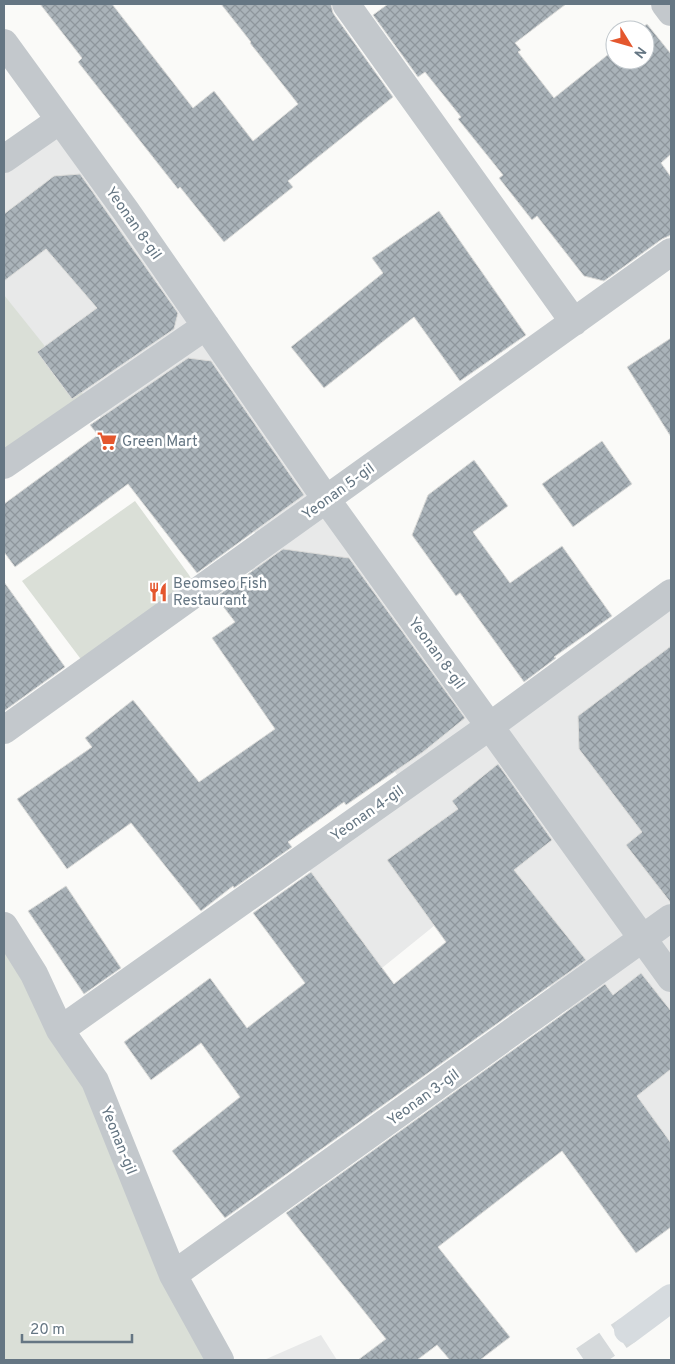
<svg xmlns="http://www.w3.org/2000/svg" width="675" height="1364" font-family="Overpass,sans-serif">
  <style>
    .built { fill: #e8e9e9 }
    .green { fill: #dadfd7 }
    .building { fill: url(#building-cross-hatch); stroke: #dcdcda }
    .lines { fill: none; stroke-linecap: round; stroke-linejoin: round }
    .major-tunnel { stroke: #d5d9db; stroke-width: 28; stroke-dasharray: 28 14; stroke-linecap: butt }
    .minor { stroke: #c3c8cc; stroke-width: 28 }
    .major { stroke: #d6dbdf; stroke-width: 28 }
    .labels { text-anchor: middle; stroke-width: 5; stroke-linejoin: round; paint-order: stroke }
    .street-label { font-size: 15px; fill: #657683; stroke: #fff }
    .poi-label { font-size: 15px; fill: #657683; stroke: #fff; text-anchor: start }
  </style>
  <defs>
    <pattern id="building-cross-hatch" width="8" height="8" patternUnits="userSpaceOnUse" patternTransform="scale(1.25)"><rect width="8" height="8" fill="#aab3b9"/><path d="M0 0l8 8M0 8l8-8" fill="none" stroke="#8e969c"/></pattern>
  </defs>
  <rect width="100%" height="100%" fill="#fafaf8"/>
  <path class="built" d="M 60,120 L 490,726 L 671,593 L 671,1152 L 560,999 L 476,892 L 382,968 L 301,859 L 405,786 L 243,558 L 263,545 L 210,466 L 161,504 L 92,405 L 95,402 L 79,391 L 4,296 L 4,159 Z
    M 321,1335 L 337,1360 L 264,1360 Z"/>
  <path class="green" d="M 4,295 L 92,405 L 4,465 Z
    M 135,501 L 189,575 L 198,591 L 89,670 L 22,581 Z
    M 4,926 L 217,1360 L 4,1360 Z"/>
  <path class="building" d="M 40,4 L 112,4 L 193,108 L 214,91 L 253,141 L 298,104 L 250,43 L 251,42 L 221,4 L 331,4 L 333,13 L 393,97 L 288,181 L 293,187 L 224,242 L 180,187 L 178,189 L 78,62 L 82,58 Z
    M 388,4 L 566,4 L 515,43 L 521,50 L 518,52 L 554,98 L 615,49 L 615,60 L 645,60 L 645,30 L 639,30 L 647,24 L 671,54 L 671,154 L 661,163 L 671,177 L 671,235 L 662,239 L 604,281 L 584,276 L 537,216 L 532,220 L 499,178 L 503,175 L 458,119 L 461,117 L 425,72 L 418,77 L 373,15 Z
    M 80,174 L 178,313 L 174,329 L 72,399 L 37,352 L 97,308 L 46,249 L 4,281 L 4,214 L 54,176 Z
    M 439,211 L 526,335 L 460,381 L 414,317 L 324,388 L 291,347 L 383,273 L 372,258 Z
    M 671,338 L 671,437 L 627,367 Z
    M 188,358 L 211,361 L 304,495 L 197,573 L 128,484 L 15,567 L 4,552 L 4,504 L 98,435 L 90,425 Z
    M 602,441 L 632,484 L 573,527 L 542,484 Z
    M 474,460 L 508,506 L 473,532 L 510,583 L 562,546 L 612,616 L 554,657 L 556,658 L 524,682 L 460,593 L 456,596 L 412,535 L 428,495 Z
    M 283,549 L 349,558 L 465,718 L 423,752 L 346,805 L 344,802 L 288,842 L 292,847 L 234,888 L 233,886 L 201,911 L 131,823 L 67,869 L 17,799 L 92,747 L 85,738 L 133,700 L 199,782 L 275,729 L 212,638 L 235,622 L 216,597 Z
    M 4,582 L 65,667 L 4,711 Z
    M 671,646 L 671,903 L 626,845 L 642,832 L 579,749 L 578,716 Z
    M 498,764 L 552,840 L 514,870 L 586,960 L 225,1218 L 172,1151 L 240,1097 L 201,1043 L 151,1080 L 124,1042 L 210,978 L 247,1028 L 305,983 L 253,913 L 311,872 L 394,984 L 446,942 L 387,860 L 458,809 L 452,801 Z
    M 66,886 L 121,968 L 84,994 L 28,911 Z
    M 641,973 L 671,1011 L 671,1069 L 637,1096 L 671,1143 L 671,1227 L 636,1253 L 562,1151 L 438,1247 L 510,1337 L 480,1360 L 450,1360 L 437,1345 L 417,1360 L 358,1360 L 386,1339 L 286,1213 L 605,984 L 613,995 Z"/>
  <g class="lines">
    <path class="major-tunnel" d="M 584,1360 L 628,1330"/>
    <path class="minor" d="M 346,4 L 574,322
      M 665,4 L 671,12
      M 4,43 L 126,211 L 326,499 L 671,978
      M 4,159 L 60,120
      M 4,465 L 206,326
      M 4,730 L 671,252
      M 4,926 L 34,974 L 60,1030 L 95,1081 L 173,1275 L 220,1360
      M 60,1030 L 490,726 L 671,593
      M 173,1275 L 671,918"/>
    <path class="major" d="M 628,1330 L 671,1298"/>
  </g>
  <defs>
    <symbol id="supermarket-bare" viewBox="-9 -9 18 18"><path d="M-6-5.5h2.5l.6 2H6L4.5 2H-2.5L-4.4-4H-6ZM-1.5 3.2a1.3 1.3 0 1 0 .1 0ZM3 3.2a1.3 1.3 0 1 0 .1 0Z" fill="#e4572e" stroke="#fff" stroke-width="2.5" paint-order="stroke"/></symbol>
    <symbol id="restaurant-bare" viewBox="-9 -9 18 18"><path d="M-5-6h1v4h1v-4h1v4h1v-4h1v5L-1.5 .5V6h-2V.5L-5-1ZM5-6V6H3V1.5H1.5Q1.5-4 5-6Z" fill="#e4572e" stroke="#fff" stroke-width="2.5" paint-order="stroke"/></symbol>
  </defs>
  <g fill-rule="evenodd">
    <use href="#supermarket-bare" x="93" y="427" width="28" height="28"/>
    <use href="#restaurant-bare" x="144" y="578" width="28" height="28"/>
  </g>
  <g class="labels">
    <g class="street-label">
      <text transform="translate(134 223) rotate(55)" y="5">Yeonan 8-gil</text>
      <text transform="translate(338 491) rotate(-36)" y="5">Yeonan 5-gil</text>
      <text transform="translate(437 653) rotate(54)" y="5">Yeonan 8-gil</text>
      <text transform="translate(367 813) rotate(-35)" y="5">Yeonan 4-gil</text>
      <text transform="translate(423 1097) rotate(-36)" y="5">Yeonan 3-gil</text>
      <text transform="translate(119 1140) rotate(68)" y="5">Yeonan-gil</text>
    </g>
    <g class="poi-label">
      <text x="122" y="446">Green Mart</text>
      <text x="173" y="588">Beomseo Fish<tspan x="173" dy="17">Restaurant</tspan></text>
    </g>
  </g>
  <rect width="675" height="1364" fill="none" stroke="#657683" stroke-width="10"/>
  <g transform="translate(630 45) rotate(127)"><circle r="24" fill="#ffffff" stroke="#c1c8cd"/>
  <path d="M0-4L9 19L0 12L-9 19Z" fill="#e4572e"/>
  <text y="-8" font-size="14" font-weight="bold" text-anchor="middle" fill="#657683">N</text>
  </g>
  <path d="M22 1334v8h110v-8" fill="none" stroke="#657683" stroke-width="2.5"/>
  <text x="30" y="1334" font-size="15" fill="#657683" stroke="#ffffff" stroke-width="4" paint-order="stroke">20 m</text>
</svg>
